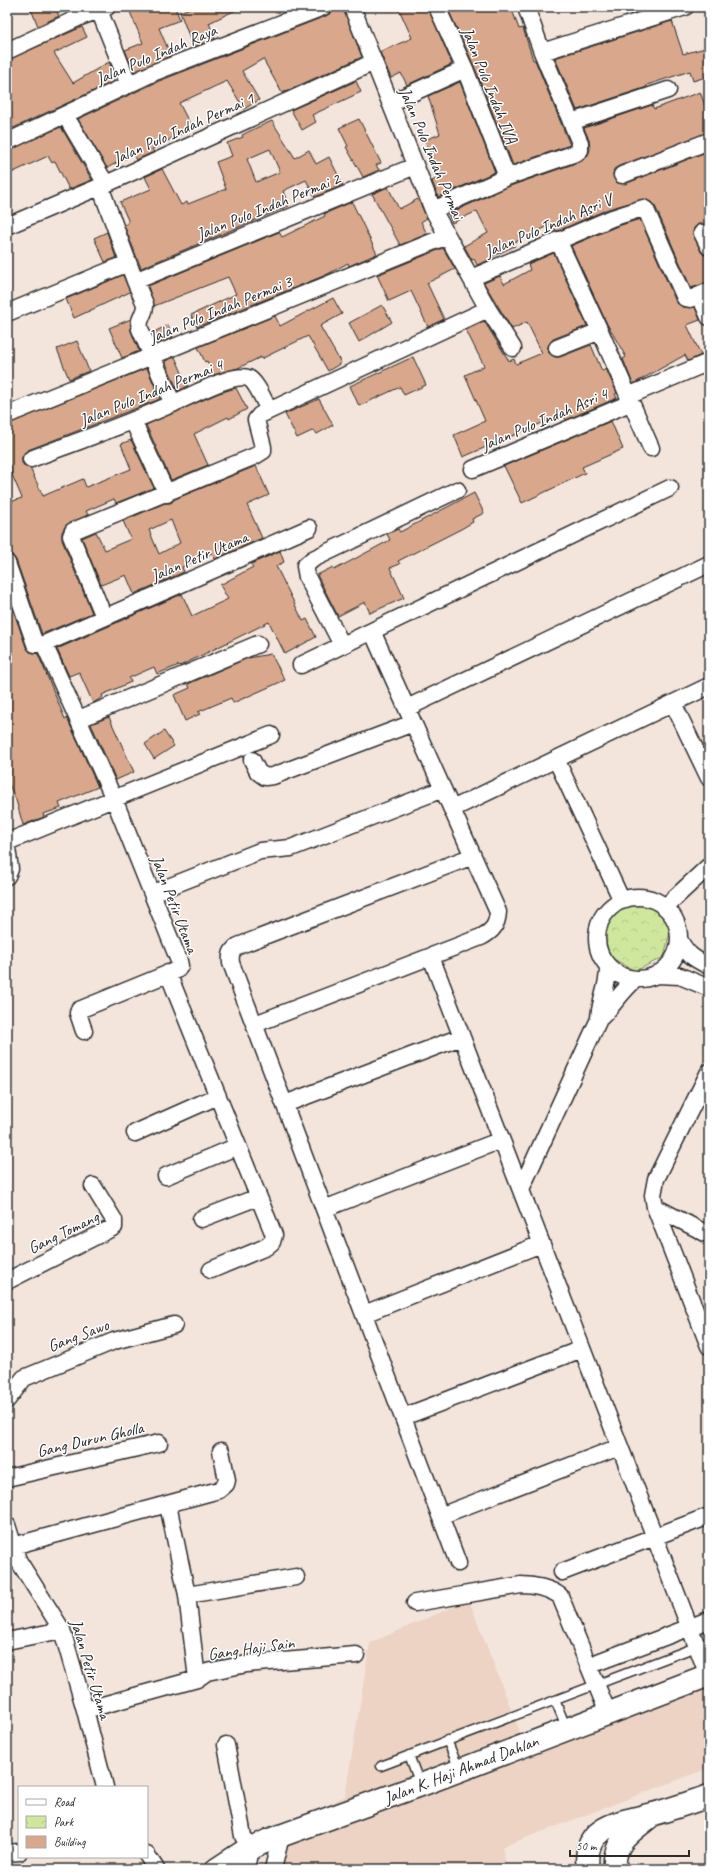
<svg xmlns="http://www.w3.org/2000/svg" width="716" height="1876" font-family="Caveat,sans-serif">
  <style>
    .built { fill: #ecd3c4 }
    .park { fill: url(#park-crowns); stroke: #7d8964 }
    .building { fill: #d9a88c; stroke: #2b2b2b; fill-rule: evenodd }
    .lines { fill: none; stroke-linecap: round; stroke-linejoin: round }
    .lane-casing { stroke: #2b2b2b; stroke-width: 11 }
    .street-casing { stroke: #2b2b2b; stroke-width: 19 }
    .secondary-casing { stroke: #2b2b2b; stroke-width: 25 }
    .lane { stroke: #fff; stroke-width: 8 }
    .street { stroke: #fff; stroke-width: 16 }
    .secondary { stroke: #fff; stroke-width: 22 }
    .labels { text-anchor: middle; stroke-width: 3; stroke-linejoin: round; paint-order: stroke }
    .street-label { font-size: 17px; fill: #2b2b2b; stroke: #fff }
  </style>
  <defs>
    <pattern id="park-crowns" width="20" height="18" patternUnits="userSpaceOnUse"><rect width="20" height="18" fill="#cfe79d"/><path d="M2 6a3 3 0 1 1 6 0M12 15a3 3 0 1 1 6 0" fill="none" stroke="#b2c687"/></pattern>
  </defs>
  <rect width="100%" height="100%" fill="#f4e5dc"/>
  <filter id="ink" filterUnits="userSpaceOnUse"><feTurbulence type="fractalNoise" baseFrequency=".025" numOctaves="2"/><feDisplacementMap in="SourceGraphic" scale="8" xChannelSelector="R" yChannelSelector="G"/><feConvolveMatrix kernelMatrix="1 2 1 2 8 2 1 2 1" color-interpolation-filters="sRGB"/></filter>
  <g filter="url(#ink)">
    <path class="built" d="M 469,1600 L 524,1743 L 709,1665 L 709,1768 L 502,1847 L 507,1869 L 265,1869 L 272,1834 L 345,1796 L 370,1643 Z"/>
    <path class="park" d="M 619,901 L 652,901 L 671,927 L 664,957 L 635,971 L 607,955 L 600,922 Z"/>
    <path class="building" d="M 30,7 L 55,7 L 59,16 L 38,26 Z
      M 128,7 L 175,7 L 180,20 L 159,28 L 171,56 L 134,72 L 125,50 L 143,43 Z
      M 192,7 L 242,7 L 209,23 L 215,39 L 193,47 L 180,12 Z
      M 332,7 L 343,7 L 362,57 L 282,93 L 263,59 L 242,71 L 259,100 L 244,109 L 227,81 L 179,103 L 192,128 L 152,149 L 154,152 L 136,160 L 133,154 L 107,168 L 78,119 L 159,81 L 326,16 L 331,13 Z
      M 398,7 L 428,7 L 452,64 L 407,85 L 401,73 L 391,78 L 380,52 L 412,38 Z
      M 447,7 L 511,7 L 519,29 L 523,28 L 533,60 L 535,60 L 570,145 L 513,165 L 474,66 Z
      M 628,7 L 648,7 L 648,9 L 630,14 Z
      M 672,21 L 683,54 L 709,47 L 709,76 L 693,81 L 690,71 L 647,85 L 647,87 L 577,110 L 555,58 Z
      M 82,27 L 87,37 L 54,53 L 73,83 L 109,62 L 117,80 L 7,131 L 7,60 Z
      M 356,81 L 361,92 L 312,115 L 316,122 L 302,130 L 291,110 Z
      M 460,82 L 495,172 L 438,197 L 432,181 L 440,177 L 425,140 L 440,134 L 428,96 Z
      M 700,92 L 709,116 L 709,132 L 619,166 L 614,169 L 613,174 L 616,182 L 625,184 L 709,151 L 709,227 L 703,224 L 698,224 L 694,228 L 693,233 L 701,252 L 704,255 L 709,256 L 709,282 L 691,288 L 655,206 L 651,202 L 644,199 L 608,209 L 558,231 L 556,231 L 553,224 L 513,243 L 515,246 L 491,257 L 492,259 L 477,265 L 474,259 L 472,260 L 464,246 L 488,233 L 477,211 L 452,223 L 448,214 L 510,186 L 582,161 L 588,155 L 590,150 L 589,140 L 584,128 L 652,105 L 654,109 Z
      M 359,119 L 381,163 L 376,165 L 379,170 L 363,177 L 346,147 L 348,146 L 339,128 Z
      M 272,121 L 295,158 L 309,150 L 316,164 L 329,157 L 343,185 L 315,197 L 306,180 L 283,191 L 289,206 L 141,268 L 124,225 L 128,223 L 128,220 L 120,202 L 151,189 L 145,177 L 162,169 L 181,205 L 187,202 L 188,204 L 226,189 L 216,162 L 232,156 L 227,143 L 243,137 L 242,135 L 256,128 ZM 270,149 L 280,172 L 256,182 L 247,159 Z
      M 61,127 L 92,180 L 69,189 L 55,161 L 52,163 L 48,156 L 7,175 L 7,151 Z
      M 388,187 L 399,209 L 418,199 L 427,218 L 421,222 L 427,234 L 400,245 L 372,194 Z
      M 352,202 L 377,254 L 349,266 L 348,263 L 326,275 L 197,327 L 191,315 L 236,294 L 228,277 L 154,306 L 148,286 L 279,232 L 282,237 L 325,216 L 324,214 Z
      M 640,219 L 676,302 L 683,307 L 695,307 L 700,320 L 687,325 L 701,355 L 688,361 L 685,355 L 633,384 L 623,359 L 626,357 L 607,324 L 571,246 L 615,227 Z
      M 107,232 L 116,258 L 105,262 L 94,238 Z
      M 443,248 L 455,269 L 427,283 L 444,319 L 428,327 L 411,291 L 389,301 L 377,275 Z
      M 554,253 L 587,326 L 553,339 L 548,346 L 548,352 L 555,357 L 560,357 L 591,345 L 602,371 L 606,369 L 617,393 L 615,394 L 617,398 L 566,420 L 563,414 L 463,457 L 454,435 L 485,421 L 465,375 L 484,366 L 466,330 L 484,321 L 509,361 L 514,359 L 516,364 L 542,353 L 527,322 L 512,329 L 484,283 L 500,276 L 504,284 L 530,270 L 528,264 Z
      M 123,275 L 130,292 L 74,318 L 66,299 Z
      M 333,298 L 342,314 L 320,326 L 341,363 L 328,371 L 308,336 L 261,359 L 261,357 L 238,368 L 214,375 L 207,361 L 205,362 L 198,347 L 275,316 L 280,326 Z
      M 382,305 L 392,322 L 359,342 L 349,323 Z
      M 131,319 L 131,331 L 139,351 L 122,358 L 109,328 Z
      M 168,325 L 173,337 L 157,344 L 152,333 Z
      M 77,341 L 89,371 L 69,379 L 57,349 Z
      M 175,357 L 188,386 L 178,391 L 165,361 Z
      M 413,357 L 426,385 L 404,395 L 400,387 L 359,406 L 350,386 Z
      M 147,368 L 160,399 L 28,450 L 22,457 L 22,463 L 25,467 L 30,468 L 43,496 L 83,479 L 86,487 L 131,469 L 121,444 L 131,440 L 154,488 L 116,503 L 114,499 L 86,511 L 88,515 L 66,525 L 62,532 L 62,540 L 92,613 L 42,634 L 16,560 L 13,556 L 7,554 L 7,503 L 22,498 L 7,463 L 7,424 Z
      M 236,388 L 247,409 L 229,419 L 228,417 L 194,434 L 208,465 L 171,480 L 146,425 L 219,393 Z
      M 319,399 L 333,425 L 317,434 L 314,430 L 297,438 L 285,414 Z
      M 611,421 L 623,449 L 582,467 L 585,473 L 522,503 L 504,466 Z
      M 256,466 L 269,495 L 247,505 L 262,538 L 215,559 L 212,553 L 182,567 L 184,572 L 134,594 L 126,575 L 101,585 L 82,538 L 96,532 L 105,550 L 131,539 L 123,521 L 165,503 L 171,503 L 175,499 ZM 171,520 L 180,543 L 159,554 L 149,530 Z
      M 474,493 L 484,513 L 472,519 L 473,522 L 461,529 L 398,561 L 400,564 L 390,568 L 404,598 L 370,613 L 365,602 L 338,616 L 317,575 L 333,567 L 334,570 L 390,540 L 387,534 L 398,529 L 400,532 Z
      M 280,551 L 284,562 L 276,566 L 303,621 L 307,619 L 316,637 L 285,654 L 269,622 L 180,666 L 179,665 L 157,674 L 154,667 L 129,678 L 131,682 L 102,695 L 103,697 L 93,703 L 79,672 L 69,676 L 57,649 L 182,594 L 192,616 L 228,599 L 220,585 L 253,567 L 251,564 Z
      M 7,592 L 26,647 L 30,652 L 38,654 L 65,719 L 67,718 L 98,787 L 59,803 L 61,808 L 43,814 L 44,817 L 23,825 L 16,800 L 7,780 Z
      M 271,654 L 285,680 L 233,703 L 231,698 L 198,712 L 200,714 L 185,721 L 174,695 L 190,688 L 188,684 L 248,658 Z
      M 109,717 L 134,772 L 116,780 L 91,724 Z
      M 164,731 L 174,746 L 154,759 L 145,744 Z"/>
    <g class="lines">
      <defs>
        <path id="lane" d="M 555,1700 L 567,1729
          M 447,1740 L 459,1769
          M 409,1755 L 420,1784
          M 381,1766 L 709,1642"/>
        <path id="street" d="M 352,7 L 433,210 L 488,309 L 513,348
          M 437,7 L 465,69 L 507,177
          M 99,10 L 129,85
          M 7,51 L 80,17 L 107,7
          M 542,52 L 685,7
          M 390,103 L 465,69
          M 65,115 L 106,184
          M 571,122 L 668,90
          M 7,142 L 155,72 L 323,7
          M 622,175 L 709,141
          M 100,186 L 135,281 L 145,304 C 146,314 137,319 140,329 L 173,404
          M 433,210 L 507,177 L 576,153 L 580,150 L 580,143 L 542,52 L 526,7
          M 7,226 L 106,184 L 374,62
          M 702,233 L 709,247
          M 558,240 L 600,331
          M 471,278 L 612,218 L 643,208 L 646,210 L 685,298 L 690,299 L 709,291
          M 135,281 L 415,166
          M 700,296 L 709,317
          M 7,313 L 128,263
          M 557,348 L 600,331 L 651,448
          M 628,396 L 709,362
          M 7,415 L 447,236
          M 133,421 L 167,494
          M 31,459 C 87,438 144,418 198,392 C 209,387 236,374 248,378 C 256,381 265,403 269,410
          M 473,469 L 630,403
          M 7,563 L 35,644 L 44,644 L 309,528
          M 104,617 L 71,536 L 73,531 L 255,456 L 263,451 L 263,447 L 256,420 L 260,415 L 488,309
          M 44,644 L 114,799 L 179,961 L 180,966 L 177,970 L 79,1010 L 78,1013 L 84,1031
          M 342,645 L 307,577 L 305,566 L 313,559 L 457,490
          M 301,665 L 670,488
          M 673,703 L 709,778
          M 407,708 L 709,564
          M 79,719 L 258,644
          M 556,759 L 622,901
          M 252,760 L 258,772 L 265,777 L 273,776 L 413,723
          M 452,809 L 709,686
          M 7,842 L 271,735
          M 7,848 L 10,869 L 7,876
          M 153,893 L 260,851 L 291,848 L 443,789
          M597 938a41 41 0 1 1 82 0a41 41 0 1 1-82 0Z
          M 665,907 L 709,866
          M 679,939 C 686,954 694,959 709,966
          M 431,957 L 708,1675
          M 168,973 L 274,1235 L 272,1242 L 266,1247 L 211,1270
          M 657,975 L 680,976 L 709,988
          M 599,1018 C 600,1000 609,985 608,966
          M 255,1024 L 481,937 C 493,931 497,925 498,912 L 372,631
          M 709,1072 L 656,1179 L 653,1195 L 655,1207 L 709,1346
          M 285,1104 L 461,1037
          M 135,1133 L 218,1096
          M 166,1176 L 238,1146
          M 521,1189 L 599,1019 C 613,1007 621,991 636,979
          M 655,1207 L 709,1235
          M 324,1209 L 501,1140
          M 201,1219 L 258,1197
          M 7,1281 L 114,1227 L 114,1220 L 93,1186
          M 364,1314 L 541,1244
          M 7,1400 L 24,1378 L 114,1341 L 174,1325
          M 403,1417 L 582,1349
          M 7,1478 L 159,1443
          M 168,1505 L 187,1595 L 197,1679
          M 440,1516 L 619,1447
          M 7,1525 L 18,1560 L 62,1630 L 85,1710 L 105,1787
          M 13,1546 L 219,1490 L 226,1484 L 227,1480 L 221,1451
          M 458,1563 L 231,963 C 230,955 231,951 238,946 L 473,856
          M 562,1572 L 709,1516
          M 187,1595 L 296,1577
          M 415,1603 L 521,1585 C 533,1585 550,1588 560,1596 L 608,1713
          M 7,1641 L 62,1630
          M 598,1662 L 709,1620
          M 85,1710 L 197,1679 L 207,1672 L 247,1664 L 356,1655
          M 226,1745 L 243,1836 L 250,1848 L 246,1869
          M 7,1853 L 19,1852
          M 147,1855 L 156,1869
          M 273,1869 L 281,1836"/>
        <path id="secondary" d="M 217,1869 L 243,1852 L 269,1840 L 421,1785 L 709,1675
          M 588,1869 C 581,1825 621,1822 653,1814 C 672,1809 691,1802 709,1796
          M 615,1869 C 612,1841 633,1831 652,1815"/>
      </defs>
      <use href="#lane" class="lane-casing"/>
      <use href="#street" class="street-casing"/>
      <use href="#secondary" class="secondary-casing"/>
      <use href="#lane" class="lane"/>
      <use href="#street" class="street"/>
      <use href="#secondary" class="secondary"/>
    </g>
  </g>
  <g class="labels">
    <g class="street-label">
      <text transform="translate(156 54) rotate(-23)" y="6">Jalan Pulo Indah Raya</text>
      <text transform="translate(490 85) rotate(68)" y="6">Jalan Pulo Indah IVA</text>
      <text transform="translate(183 128) rotate(-24)" y="6">Jalan Pulo Indah Permai 1</text>
      <text transform="translate(432 153) rotate(67)" y="6">Jalan Pulo Indah Permai</text>
      <text transform="translate(268 206) rotate(-22)" y="6">Jalan Pulo Indah Permai 2</text>
      <text transform="translate(548 225) rotate(-23)" y="6">Jalan Pulo Indah Asri V</text>
      <text transform="translate(220 309) rotate(-22)" y="6">Jalan Pulo Indah Permai 3</text>
      <text transform="translate(151 392) rotate(-22)" y="6">Jalan Pulo Indah Permai 4</text>
      <text transform="translate(544 419) rotate(-23)" y="6">Jalan Pulo Indah Asri 4</text>
      <text transform="translate(199 556) rotate(-23)" y="6">Jalan Petir Utama</text>
      <text transform="translate(175 904) rotate(69)" y="6">Jalan Petir Utama</text>
      <text transform="translate(63 1232) rotate(-26)" y="6">Gang Tomang</text>
      <text transform="translate(78 1335) rotate(-21)" y="6">Gang Sawo</text>
      <text transform="translate(90 1439) rotate(-13)" y="6">Gang Durun Gholla</text>
      <text transform="translate(251 1648) rotate(-8)" y="6">Gang Haji Sain</text>
      <text transform="translate(91 1669) rotate(73)" y="6">Jalan Petir Utama</text>
      <text transform="translate(461 1769) rotate(-21)" y="6">Jalan K. Haji Ahmad Dahlan</text>
    </g>
  </g>
  <rect width="716" height="1876" fill="none" stroke="#fff" stroke-width="24"/>
  <rect x="12" y="12" width="692" height="1852" fill="none" stroke="#2b2b2b" stroke-width="1.5" filter="url(#ink)"/>
  <rect x="18" y="1786" width="130" height="72" fill="#ffffff" stroke="#aaaaaa"/>
  <rect x="26" y="1799" width="20" height="6" fill="#ffffff" stroke="#aaaaaa"/>
  <text x="54" y="1806" font-size="12" fill="#2b2b2b">Road</text>
  <rect x="26" y="1816" width="20" height="12" fill="url(#park-crowns)" stroke="#aaaaaa"/>
  <text x="54" y="1826" font-size="12" fill="#2b2b2b">Park</text>
  <rect x="26" y="1836" width="20" height="12" fill="#d9a88c" stroke="#aaaaaa"/>
  <text x="54" y="1846" font-size="12" fill="#2b2b2b">Building</text>
  <path d="M570 1850v6h119v-6" fill="none" stroke="#2b2b2b" stroke-width="2"/>
  <text x="576" y="1850" font-size="12" fill="#2b2b2b" stroke="#ffffff" stroke-width="3" paint-order="stroke">50 m</text>
</svg>
